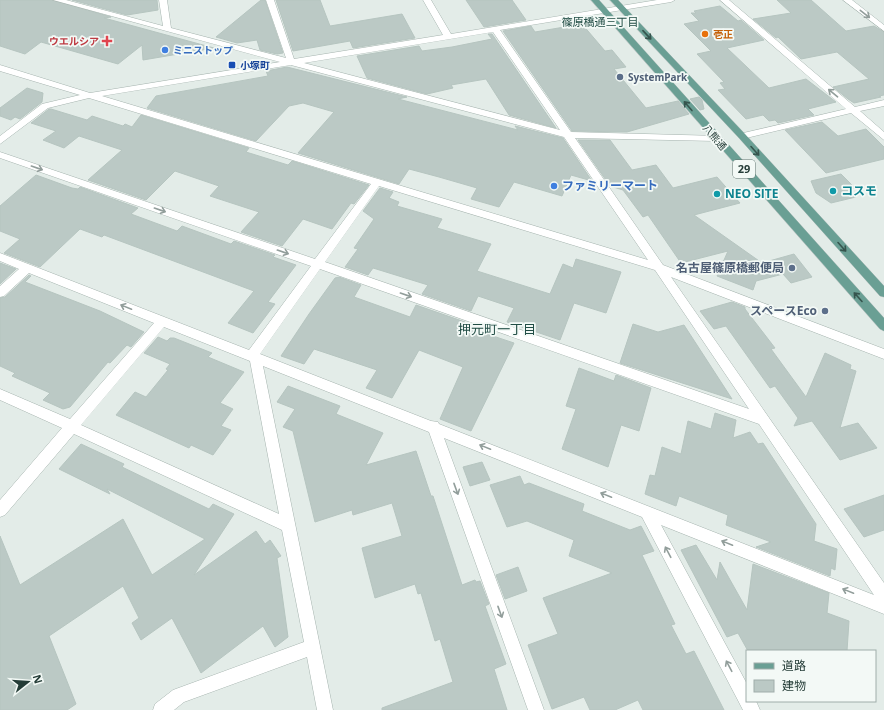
<svg xmlns="http://www.w3.org/2000/svg" width="884" height="710" font-family="'Open Sans','Noto Sans JP',sans-serif">
  <style>
    .building { fill: #bbc9c5; stroke: #b6c5c0 }
    .lines { fill: none; stroke-linecap: round; stroke-linejoin: round }
    .minor-casing { stroke: #a6b4af; stroke-width: 1 }
    .major-casing { stroke: #c2c8c7; stroke-width: 1 }
    .minor { fill: #fff; fill-rule: evenodd }
    .major { fill: #6a9f94; fill-rule: evenodd }
    .oneway { stroke: #929e9b }
    .oneway2 { stroke: #36554e }
    .food-dot { fill: #e8710a; stroke: #f3f9f6; stroke-width: 1.5 }
    .health-dot { fill: #e0444e; stroke: #f3f9f6; stroke-width: 1.5 }
    .shop-dot { fill: #3f7fe0; stroke: #f3f9f6; stroke-width: 1.5 }
    .transit-dot { fill: #1a4fb4; stroke: #f3f9f6; stroke-width: 1.5 }
    .service-dot { fill: #5c6f8a; stroke: #f3f9f6; stroke-width: 1.5 }
    .culture-dot { fill: #0f9aa8; stroke: #f3f9f6; stroke-width: 1.5 }
    .labels { text-anchor: middle; stroke-width: 3.5; stroke-linejoin: round; paint-order: stroke }
    .far-food-label { font-size: 10px; font-weight: bold; fill: #c56008; stroke: #f3f9f6; text-anchor: start }
    .far-health-label { font-size: 10px; font-weight: bold; fill: #be3a42; stroke: #f3f9f6; text-anchor: end }
    .far-shop-label { font-size: 10px; font-weight: bold; fill: #366cbe; stroke: #f3f9f6; text-anchor: start }
    .far-transit-label { font-size: 10px; font-weight: bold; fill: #164399; stroke: #f3f9f6; text-anchor: start }
    .far-service-label { font-size: 10px; font-weight: bold; fill: #4e5e75; stroke: #f3f9f6; text-anchor: start }
    .far-street-label { font-size: 10px; fill: #243c37; stroke: #f3f9f6 }
    .far-neighbourhood-label { font-size: 11px; fill: #214d45; stroke: #f3f9f6 }
    .shield { fill: #f3f9f6; stroke: #627570; stroke-width: 1 }
    .shield-label { font-size: 11px; font-weight: bold; fill: #243c37 }
    .shop-label { font-size: 12px; font-weight: bold; fill: #366cbe; stroke: #f3f9f6; text-anchor: start }
    .culture-label { font-size: 12px; font-weight: bold; fill: #0d838f; stroke: #f3f9f6; text-anchor: start }
    .service-label { font-size: 12px; font-weight: bold; fill: #4e5e75; stroke: #f3f9f6; text-anchor: end }
    .neighbourhood-label { font-size: 13px; fill: #214d45; stroke: #f3f9f6 }
  </style>
  <rect width="100%" height="100%" fill="#e3ece8"/>
  <path class="building" d="M 0,0 L 52,0 L 111,17 L 104,18 L 214,48 L 143,60 L 142,45 L 118,64 L 41,42 L 25,54 L 0,46 Z
    M 72,0 L 157,0 L 158,10 L 127,15 Z
    M 261,0 L 265,0 L 283,53 L 277,54 L 260,50 L 257,40 L 237,43 L 216,37 Z
    M 276,0 L 320,0 L 330,26 L 402,14 L 415,38 L 353,48 L 350,41 L 293,51 Z
    M 466,0 L 512,0 L 526,20 L 484,27 Z
    M 777,0 L 811,0 L 846,31 L 874,26 L 884,32 L 884,95 L 879,96 L 881,97 L 854,103 L 848,99 L 833,87 L 869,79 L 837,52 L 801,59 L 778,37 L 776,38 L 753,19 L 791,13 Z
    M 720,6 L 738,21 L 741,20 L 764,40 L 727,48 L 769,88 L 806,79 L 836,102 L 808,109 L 814,115 L 778,123 L 775,120 L 769,121 L 763,115 L 746,119 L 718,90 L 725,89 L 720,83 L 724,82 L 697,54 L 711,51 L 684,24 L 699,21 L 691,13 L 696,13 L 694,11 Z
    M 582,24 L 605,51 L 612,50 L 626,67 L 614,69 L 646,108 L 678,101 L 689,114 L 627,132 L 572,131 L 503,31 L 531,26 L 535,32 Z
    M 488,34 L 492,34 L 556,128 L 509,115 L 486,79 L 451,85 L 453,88 L 427,94 L 367,78 L 357,56 L 419,46 L 422,51 L 452,47 L 492,39 Z
    M 287,67 L 407,97 L 398,99 L 518,130 L 515,126 L 563,138 L 592,181 L 571,175 L 562,196 L 514,182 L 499,207 L 471,199 L 477,188 L 439,177 L 409,169 L 399,184 L 298,153 L 334,112 L 303,103 L 289,106 L 256,141 L 147,108 L 156,96 L 268,76 L 266,71 Z
    M 27,88 L 43,93 L 42,102 L 20,119 L 15,117 L 11,120 L 0,116 L 0,108 Z
    M 699,97 L 702,100 L 704,109 L 700,110 L 690,99 Z
    M 49,109 L 51,109 L 87,120 L 92,116 L 123,126 L 125,124 L 132,127 L 141,115 L 249,148 L 246,152 L 288,165 L 292,161 L 369,185 L 354,204 L 351,203 L 332,229 L 303,219 L 282,246 L 241,232 L 259,212 L 210,196 L 219,186 L 175,171 L 146,200 L 88,180 L 122,150 L 79,136 L 64,148 L 43,140 L 56,131 L 31,123 Z
    M 822,122 L 838,136 L 866,129 L 884,147 L 884,159 L 826,173 L 785,130 Z
    M 578,140 L 610,140 L 632,170 L 656,165 L 673,188 L 717,177 L 740,203 L 694,215 L 762,263 L 794,254 L 812,277 L 791,283 L 783,274 L 756,281 L 753,290 L 717,276 L 728,251 L 681,263 L 648,215 L 643,217 L 623,190 L 610,186 Z
    M 841,174 L 855,188 L 849,190 L 856,197 L 831,203 L 816,193 L 811,181 Z
    M 36,175 L 72,188 L 78,189 L 80,187 L 138,208 L 131,214 L 177,231 L 182,226 L 231,244 L 234,241 L 275,255 L 273,257 L 296,265 L 268,302 L 275,304 L 253,333 L 228,323 L 254,291 L 104,235 L 102,237 L 80,229 L 40,267 L 4,253 L 20,239 L 0,231 L 0,206 Z
    M 380,188 L 393,192 L 389,198 L 399,202 L 397,206 L 442,219 L 437,228 L 491,244 L 477,271 L 550,294 L 563,264 L 573,268 L 576,259 L 621,272 L 606,313 L 574,303 L 560,340 L 507,322 L 514,308 L 478,296 L 471,311 L 422,294 L 428,285 L 373,268 L 368,275 L 345,267 L 358,249 L 354,248 L 374,219 L 363,211 Z
    M 0,263 L 16,269 L 0,284 Z
    M 29,275 L 31,276 L 25,282 L 100,311 L 144,332 L 131,347 L 127,345 L 110,363 L 108,362 L 70,407 L 63,409 L 43,400 L 50,393 L 12,376 L 15,373 L 0,366 L 0,298 L 5,297 Z
    M 339,277 L 361,285 L 354,297 L 410,317 L 416,305 L 465,322 L 463,326 L 514,343 L 471,431 L 440,419 L 463,367 L 419,350 L 392,398 L 366,388 L 377,370 L 314,349 L 304,364 L 281,356 L 309,314 L 335,278 Z
    M 732,302 L 745,307 L 745,309 L 775,348 L 771,349 L 806,397 L 825,353 L 851,365 L 850,369 L 856,371 L 840,428 L 858,423 L 877,448 L 840,460 L 812,421 L 794,426 L 798,418 L 775,386 L 770,388 L 726,326 L 714,329 L 700,311 Z
    M 633,324 L 658,332 L 684,325 L 732,399 L 620,363 Z
    M 158,337 L 167,341 L 170,338 L 174,338 L 212,353 L 208,357 L 244,372 L 220,403 L 233,409 L 221,426 L 231,430 L 213,455 L 191,445 L 189,448 L 116,415 L 135,392 L 146,397 L 168,370 L 166,369 L 170,364 L 144,353 Z
    M 579,368 L 614,381 L 616,375 L 651,388 L 639,431 L 621,425 L 608,467 L 562,449 L 576,409 L 566,406 Z
    M 288,386 L 340,406 L 336,414 L 383,433 L 366,465 L 416,451 L 431,496 L 433,496 L 462,585 L 475,580 L 476,582 L 480,581 L 489,604 L 485,606 L 506,664 L 494,669 L 507,710 L 382,710 L 382,708 L 453,682 L 440,639 L 435,641 L 421,593 L 418,594 L 415,584 L 375,598 L 362,548 L 402,536 L 392,503 L 353,515 L 352,510 L 315,522 L 293,431 L 283,427 L 295,409 L 277,402 Z
    M 715,413 L 736,420 L 733,438 L 750,432 L 758,444 L 763,443 L 816,524 L 814,541 L 837,549 L 835,570 L 831,568 L 830,576 L 756,547 L 771,542 L 726,525 L 728,515 L 679,496 L 676,506 L 645,494 L 650,475 L 655,476 L 662,447 L 681,454 L 688,421 L 711,429 Z
    M 81,444 L 124,464 L 122,467 L 209,509 L 213,504 L 234,514 L 194,575 L 256,531 L 265,544 L 270,540 L 281,556 L 277,558 L 288,637 L 275,647 L 263,626 L 201,673 L 172,618 L 141,640 L 132,623 L 139,618 L 123,586 L 49,636 L 76,704 L 67,710 L 0,710 L 0,536 L 20,585 L 123,519 L 152,575 L 205,539 L 107,489 L 110,494 L 59,469 Z
    M 482,462 L 490,480 L 470,486 L 463,467 Z
    M 520,476 L 524,485 L 529,483 L 584,504 L 582,511 L 630,530 L 641,526 L 654,551 L 642,555 L 675,624 L 671,625 L 686,654 L 694,651 L 724,710 L 643,710 L 638,700 L 615,710 L 590,710 L 584,697 L 552,709 L 528,645 L 558,634 L 543,598 L 612,573 L 569,556 L 574,540 L 527,521 L 507,527 L 490,485 Z
    M 884,495 L 884,530 L 864,537 L 844,509 Z
    M 696,545 L 717,580 L 720,562 L 747,610 L 753,564 L 829,593 L 827,613 L 849,621 L 847,651 L 748,651 L 738,633 L 727,637 L 681,550 Z
    M 518,567 L 527,591 L 505,599 L 496,575 Z"/>
  <g class="lines">
    <defs>
      <path id="minor" d="M 53,0 L 66,0 L 163,26 L 159,0 L 167,0 L 171,28 L 286,58 L 266,0 L 274,0 L 294,59 L 443,35 L 423,0 L 431,0 L 451,34 L 657,0 L 675,0 L 671,2 L 500,30 L 571,132 L 719,136 L 721,138 L 716,141 L 575,138 L 663,265 L 884,349 L 884,359 L 671,277 L 884,583 L 884,614 L 661,525 L 747,684 L 747,701 L 756,701 L 760,710 L 743,710 L 642,517 L 444,438 L 544,710 L 528,710 L 429,432 L 263,366 L 333,710 L 317,710 L 307,657 L 184,702 L 174,710 L 153,710 L 155,704 L 173,690 L 304,642 L 282,530 L 74,434 L 5,515 L 0,517 L 0,500 L 62,428 L 0,400 L 0,389 L 70,419 L 154,323 L 29,273 L 4,296 L 0,297 L 0,286 L 19,269 L 0,261 L 0,253 L 249,350 L 311,266 L 0,158 L 0,152 L 315,259 L 371,184 L 89,98 L 48,108 L 0,144 L 0,136 L 42,104 L 80,95 L 0,71 L 0,65 L 90,93 L 280,62 ZM 493,32 L 560,130 L 304,63 ZM 291,65 L 564,137 L 648,260 L 102,96 ZM 379,186 L 655,270 L 749,409 L 325,262 ZM 320,269 L 759,424 L 874,595 L 439,424 L 438,422 L 431,421 L 260,354 ZM 164,327 L 250,361 L 279,514 L 81,425 Z
        M 720,0 L 729,0 L 855,107 L 884,100 L 884,106 L 860,111 L 884,132 L 884,140 L 851,113 L 742,139 L 739,138 L 739,134 L 846,109 Z
        M 843,0 L 852,0 L 884,25 L 884,31 Z"/>
      <path id="major" d="M 591,0 L 599,0 L 884,318 L 884,331 L 880,329 Z
        M 610,0 L 618,0 L 745,134 L 884,286 L 884,297 L 880,296 L 739,138 Z"/>
    </defs>
    <use href="#minor" class="minor-casing"/>
    <use href="#major" class="major-casing"/>
    <use href="#minor" class="minor"/>
    <use href="#major" class="major"/>
  </g>
  <defs><path id="oneway-shaft" d="M-6 0H5M1.5-3L5.5 0L1.5 3" fill="none" stroke-width="1.6" stroke-linecap="round" stroke-linejoin="round"/></defs>
  <g class="oneway">
    <use href="#oneway-shaft" transform="translate(865 14) rotate(38)"/>
    <use href="#oneway-shaft" transform="translate(833 93) rotate(-140)"/>
    <use href="#oneway-shaft" transform="translate(37 168) rotate(19)"/>
    <use href="#oneway-shaft" transform="translate(160 210) rotate(19)"/>
    <use href="#oneway-shaft" transform="translate(283 252) rotate(19)"/>
    <use href="#oneway-shaft" transform="translate(406 295) rotate(19)"/>
    <use href="#oneway-shaft" transform="translate(126 307) rotate(-158)"/>
    <use href="#oneway-shaft" transform="translate(485 447) rotate(-158)"/>
    <use href="#oneway-shaft" transform="translate(456 489) rotate(70)"/>
    <use href="#oneway-shaft" transform="translate(606 495) rotate(-158)"/>
    <use href="#oneway-shaft" transform="translate(727 543) rotate(-158)"/>
    <use href="#oneway-shaft" transform="translate(668 552) rotate(-118)"/>
    <use href="#oneway-shaft" transform="translate(848 591) rotate(-158)"/>
    <use href="#oneway-shaft" transform="translate(500 612) rotate(70)"/>
    <use href="#oneway-shaft" transform="translate(729 666) rotate(-118)"/>
  </g>
  <g class="oneway2">
    <use href="#oneway-shaft" transform="translate(647 35) rotate(47)"/>
    <use href="#oneway-shaft" transform="translate(688 106) rotate(-131)"/>
    <use href="#oneway-shaft" transform="translate(755 151) rotate(48)"/>
    <use href="#oneway-shaft" transform="translate(842 247) rotate(48)"/>
    <use href="#oneway-shaft" transform="translate(858 297) rotate(-132)"/>
  </g>
  <circle class="food-dot" cx="705" cy="34" r="4"/>
  <path class="health-dot" d="M105 35h4v4h4v4h-4v4h-4v-4h-4v-4h4z"/>
  <g class="shop-dot">
    <circle cx="165" cy="50" r="4"/>
    <circle cx="554" cy="186" r="4"/>
  </g>
  <rect class="transit-dot" x="228" y="61" width="8" height="8" rx="2"/>
  <g class="service-dot">
    <circle cx="620" cy="77" r="4"/>
    <circle cx="792" cy="268" r="4"/>
    <circle cx="825" cy="311" r="4"/>
  </g>
  <g class="culture-dot">
    <circle cx="833" cy="191" r="4"/>
    <circle cx="717" cy="194" r="4"/>
  </g>
  <g class="labels">
    <g class="far-food-label">
      <text x="713" y="38">壱正</text>
    </g>
    <g class="far-health-label">
      <text x="99" y="45">ウエルシア</text>
    </g>
    <g class="far-shop-label">
      <text x="173" y="54">ミニストップ</text>
    </g>
    <g class="far-transit-label">
      <text x="240" y="69">小塚町</text>
    </g>
    <g class="far-service-label">
      <text x="628" y="81">SystemPark</text>
    </g>
    <g class="far-street-label">
      <text transform="translate(715 137) rotate(49)" y="4">八熊通</text>
    </g>
    <g class="far-neighbourhood-label">
      <text x="600" y="26">篠原橋通三丁目</text>
    </g>
    <rect class="shield" x="733" y="160" width="22" height="18" rx="3"/>
    <g class="shield-label">
      <text x="744" y="173">29</text>
    </g>
    <g class="shop-label">
      <text x="562" y="190">ファミリーマート</text>
    </g>
    <g class="culture-label">
      <text x="841" y="195">コスモ</text>
      <text x="725" y="198">NEO SITE</text>
    </g>
    <g class="service-label">
      <text x="784" y="272">名古屋篠原橋郵便局</text>
      <text x="817" y="315">スペースEco</text>
    </g>
    <g class="neighbourhood-label">
      <text x="497" y="334">押元町一丁目</text>
    </g>
  </g>
  <rect x="746" y="650" width="130" height="52" fill="#f3f9f6" stroke="#a0adaa"/>
  <rect x="754" y="663" width="20" height="6" fill="#6a9f94" stroke="#a0adaa"/>
  <text x="782" y="670" font-size="12" fill="#243c37">道路</text>
  <rect x="754" y="680" width="20" height="12" fill="#bbc9c5" stroke="#a0adaa"/>
  <text x="782" y="690" font-size="12" fill="#243c37">建物</text>
  <g transform="translate(28 682) rotate(73)" stroke="#f3f9f6" stroke-width="3" paint-order="stroke">
  <path d="M0-3L7 15L0 10L-7 15Z" fill="#243c37"/>
  <text y="-6" font-size="11" font-weight="bold" text-anchor="middle" fill="#243c37">N</text>
  </g>
</svg>
